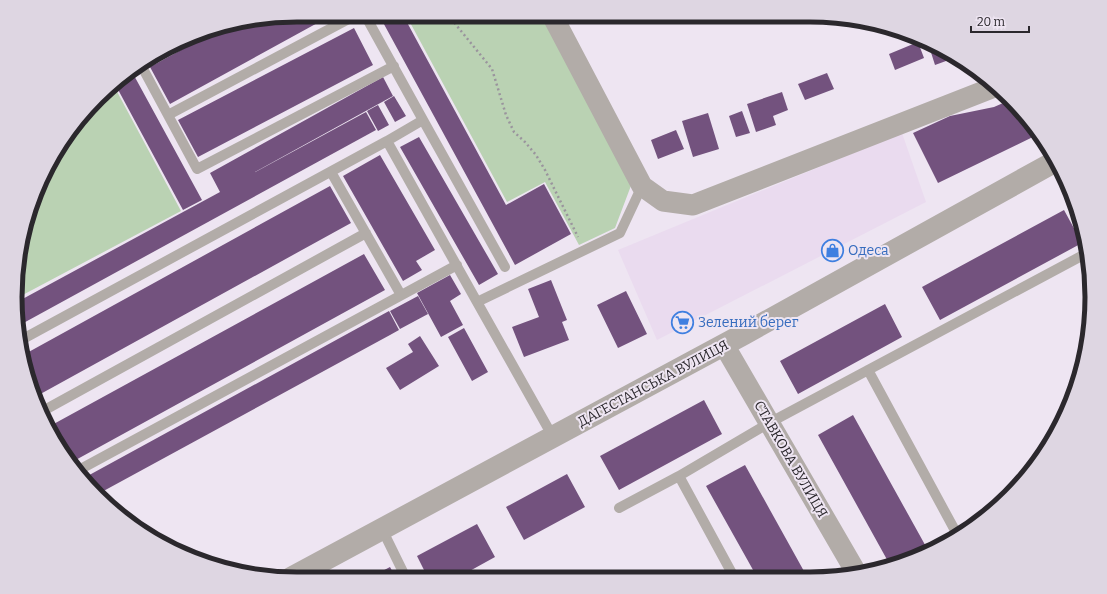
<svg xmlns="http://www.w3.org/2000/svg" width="1107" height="594" font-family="Bitter,serif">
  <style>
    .built { fill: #eadbef }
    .green { fill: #bad2b3 }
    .building { fill: #73527e }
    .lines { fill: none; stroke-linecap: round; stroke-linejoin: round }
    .path { stroke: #9a949d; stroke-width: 2.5; stroke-dasharray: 2 3; stroke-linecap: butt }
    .service { stroke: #b2aca8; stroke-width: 10 }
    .minor { stroke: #b2aca8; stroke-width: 21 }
    .tertiary { stroke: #b2aca8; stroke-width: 22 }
    .labels { text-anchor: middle; stroke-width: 4; stroke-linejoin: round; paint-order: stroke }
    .shop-label { font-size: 14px; fill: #366cbe; stroke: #eee5f2; text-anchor: start }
    .street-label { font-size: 14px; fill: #2b282d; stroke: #eee5f2 }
    .rim { fill: none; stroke: #2b282d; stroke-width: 5 }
  </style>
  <rect width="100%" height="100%" fill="#eee5f2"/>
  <path class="built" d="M 902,133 L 926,202 L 657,340 L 618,250 Z"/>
  <path class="green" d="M 406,15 L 543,15 L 632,183 L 615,228 L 579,245 L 545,182 L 507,202 Z
    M 114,86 L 181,211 L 17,298 L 25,224 L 62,141 Z"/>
  <path class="building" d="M 297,15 L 332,15 L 170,104 L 150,67 L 223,27 Z
    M 379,15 L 403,15 L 506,205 L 544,184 L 571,234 L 515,265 Z
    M 575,15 L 594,15 L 579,23 Z
    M 354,28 L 373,65 L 198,157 L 178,120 Z
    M 918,42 L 924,58 L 895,70 L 889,54 Z
    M 928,43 L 951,53 L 957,57 L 935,65 Z
    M 131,70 L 202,200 L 183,210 L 115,84 L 125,73 Z
    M 827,73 L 834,89 L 805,100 L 798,84 Z
    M 383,77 L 393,96 L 235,183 L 366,112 L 376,130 L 18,326 L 16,316 L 17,302 L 220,192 L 210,173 Z
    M 782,92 L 788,110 L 773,116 L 776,125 L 756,132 L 747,104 Z
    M 394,96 L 406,116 L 395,122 L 384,102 Z
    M 1010,100 L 1034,125 L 1039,134 L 938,183 L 913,133 L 950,116 L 994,107 Z
    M 378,105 L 389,125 L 378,131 L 367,111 Z
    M 742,111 L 750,133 L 736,137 L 729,116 Z
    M 708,113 L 719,149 L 693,157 L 682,121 Z
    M 676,130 L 684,149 L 658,159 L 651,140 Z
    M 419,137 L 498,274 L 479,285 L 400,147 Z
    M 380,155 L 435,250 L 416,261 L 422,270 L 403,281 L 343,176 Z
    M 330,186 L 351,223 L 35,397 L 25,354 Z
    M 1064,210 L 1082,243 L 940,320 L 922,287 Z
    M 364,254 L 385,290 L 72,462 L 50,426 Z
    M 450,275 L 461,294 L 450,301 L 463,325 L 441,337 L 417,293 Z
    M 551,280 L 567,320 L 562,322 L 569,340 L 524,357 L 512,327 L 539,317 L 528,289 Z
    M 626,291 L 647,334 L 618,348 L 597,305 Z
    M 418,296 L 428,314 L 400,329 L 390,311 Z
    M 885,304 L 902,337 L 798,394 L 780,361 Z
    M 389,311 L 399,330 L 390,335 L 98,494 L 85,483 L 82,479 L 157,438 L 162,446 L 157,438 Z
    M 464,328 L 488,372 L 472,381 L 448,337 Z
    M 420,336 L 439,366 L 400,390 L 386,368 L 413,352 L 408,344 Z
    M 704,400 L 722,434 L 619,490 L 600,456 Z
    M 853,415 L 929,552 L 918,558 L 890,565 L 818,435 Z
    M 745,465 L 805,573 L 799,577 L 757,577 L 706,486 Z
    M 567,474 L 585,507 L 524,540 L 506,507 Z
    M 477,524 L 495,557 L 457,578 L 428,578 L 417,556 Z
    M 390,567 L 396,578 L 369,578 Z"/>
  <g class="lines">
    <path class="path" d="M 448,15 L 492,69 L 506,115 L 514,132 L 525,142 L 536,155 L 545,170 L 578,237"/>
    <path class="service" d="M 365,15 L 423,120
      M 141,65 L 197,169 L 394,66
      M 168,115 L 356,15
      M 387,141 L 423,120 L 505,267
      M 331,172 L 401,295
      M 21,340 L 387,141 L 477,302
      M 868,370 L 958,536
      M 41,412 L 366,233
      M 553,437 L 477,302 L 620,233 L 642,186
      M 77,471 L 457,265
      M 679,476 L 734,577
      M 619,508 L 679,476 L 769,423 L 1087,253
      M 382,529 L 406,578"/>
    <path class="minor" d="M 552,15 L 642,186 L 663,201 L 693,205 L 997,86
      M 724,345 L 857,574"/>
    <path class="tertiary" d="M 291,578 L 744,334 L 1056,161"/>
  </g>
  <defs>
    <symbol id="shop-ring" viewBox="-11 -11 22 22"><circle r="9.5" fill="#eee5f2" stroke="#3f7fe0" stroke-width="1.5"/><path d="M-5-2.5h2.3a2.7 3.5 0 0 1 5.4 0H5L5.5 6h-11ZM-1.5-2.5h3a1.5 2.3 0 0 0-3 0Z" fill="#3f7fe0"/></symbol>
    <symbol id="supermarket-ring" viewBox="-11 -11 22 22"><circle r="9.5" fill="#eee5f2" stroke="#3f7fe0" stroke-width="1.5"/><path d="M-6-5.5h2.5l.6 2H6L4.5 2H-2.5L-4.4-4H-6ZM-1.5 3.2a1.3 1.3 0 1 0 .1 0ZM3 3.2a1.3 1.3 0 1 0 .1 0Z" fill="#3f7fe0"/></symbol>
  </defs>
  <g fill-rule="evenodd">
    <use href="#shop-ring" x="820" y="238" width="25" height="25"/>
    <use href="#supermarket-ring" x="670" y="310" width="25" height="25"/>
  </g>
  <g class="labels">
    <g class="shop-label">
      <text x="848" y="255">Одеса</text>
      <text x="698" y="327">Зелений берег</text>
    </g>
    <g class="street-label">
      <text transform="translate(653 383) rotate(-28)" y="5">ДАГЕСТАНСЬКА ВУЛИЦЯ</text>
      <text transform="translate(791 459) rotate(60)" y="5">СТАВКОВА ВУЛИЦЯ</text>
    </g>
  </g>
  <path d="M0 0H1107V594H0ZM297 22H810A275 275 0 0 1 1085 297V297A275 275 0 0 1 810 572H297A275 275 0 0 1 22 297V297A275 275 0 0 1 297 22Z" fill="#ded6e2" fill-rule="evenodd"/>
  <path class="rim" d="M297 22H810A275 275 0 0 1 1085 297V297A275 275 0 0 1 810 572H297A275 275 0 0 1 22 297V297A275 275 0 0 1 297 22Z"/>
  <path d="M971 26v6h58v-6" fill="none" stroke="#2b282d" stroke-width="2"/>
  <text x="977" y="26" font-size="12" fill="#2b282d" stroke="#eee5f2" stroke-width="3" paint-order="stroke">20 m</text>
</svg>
